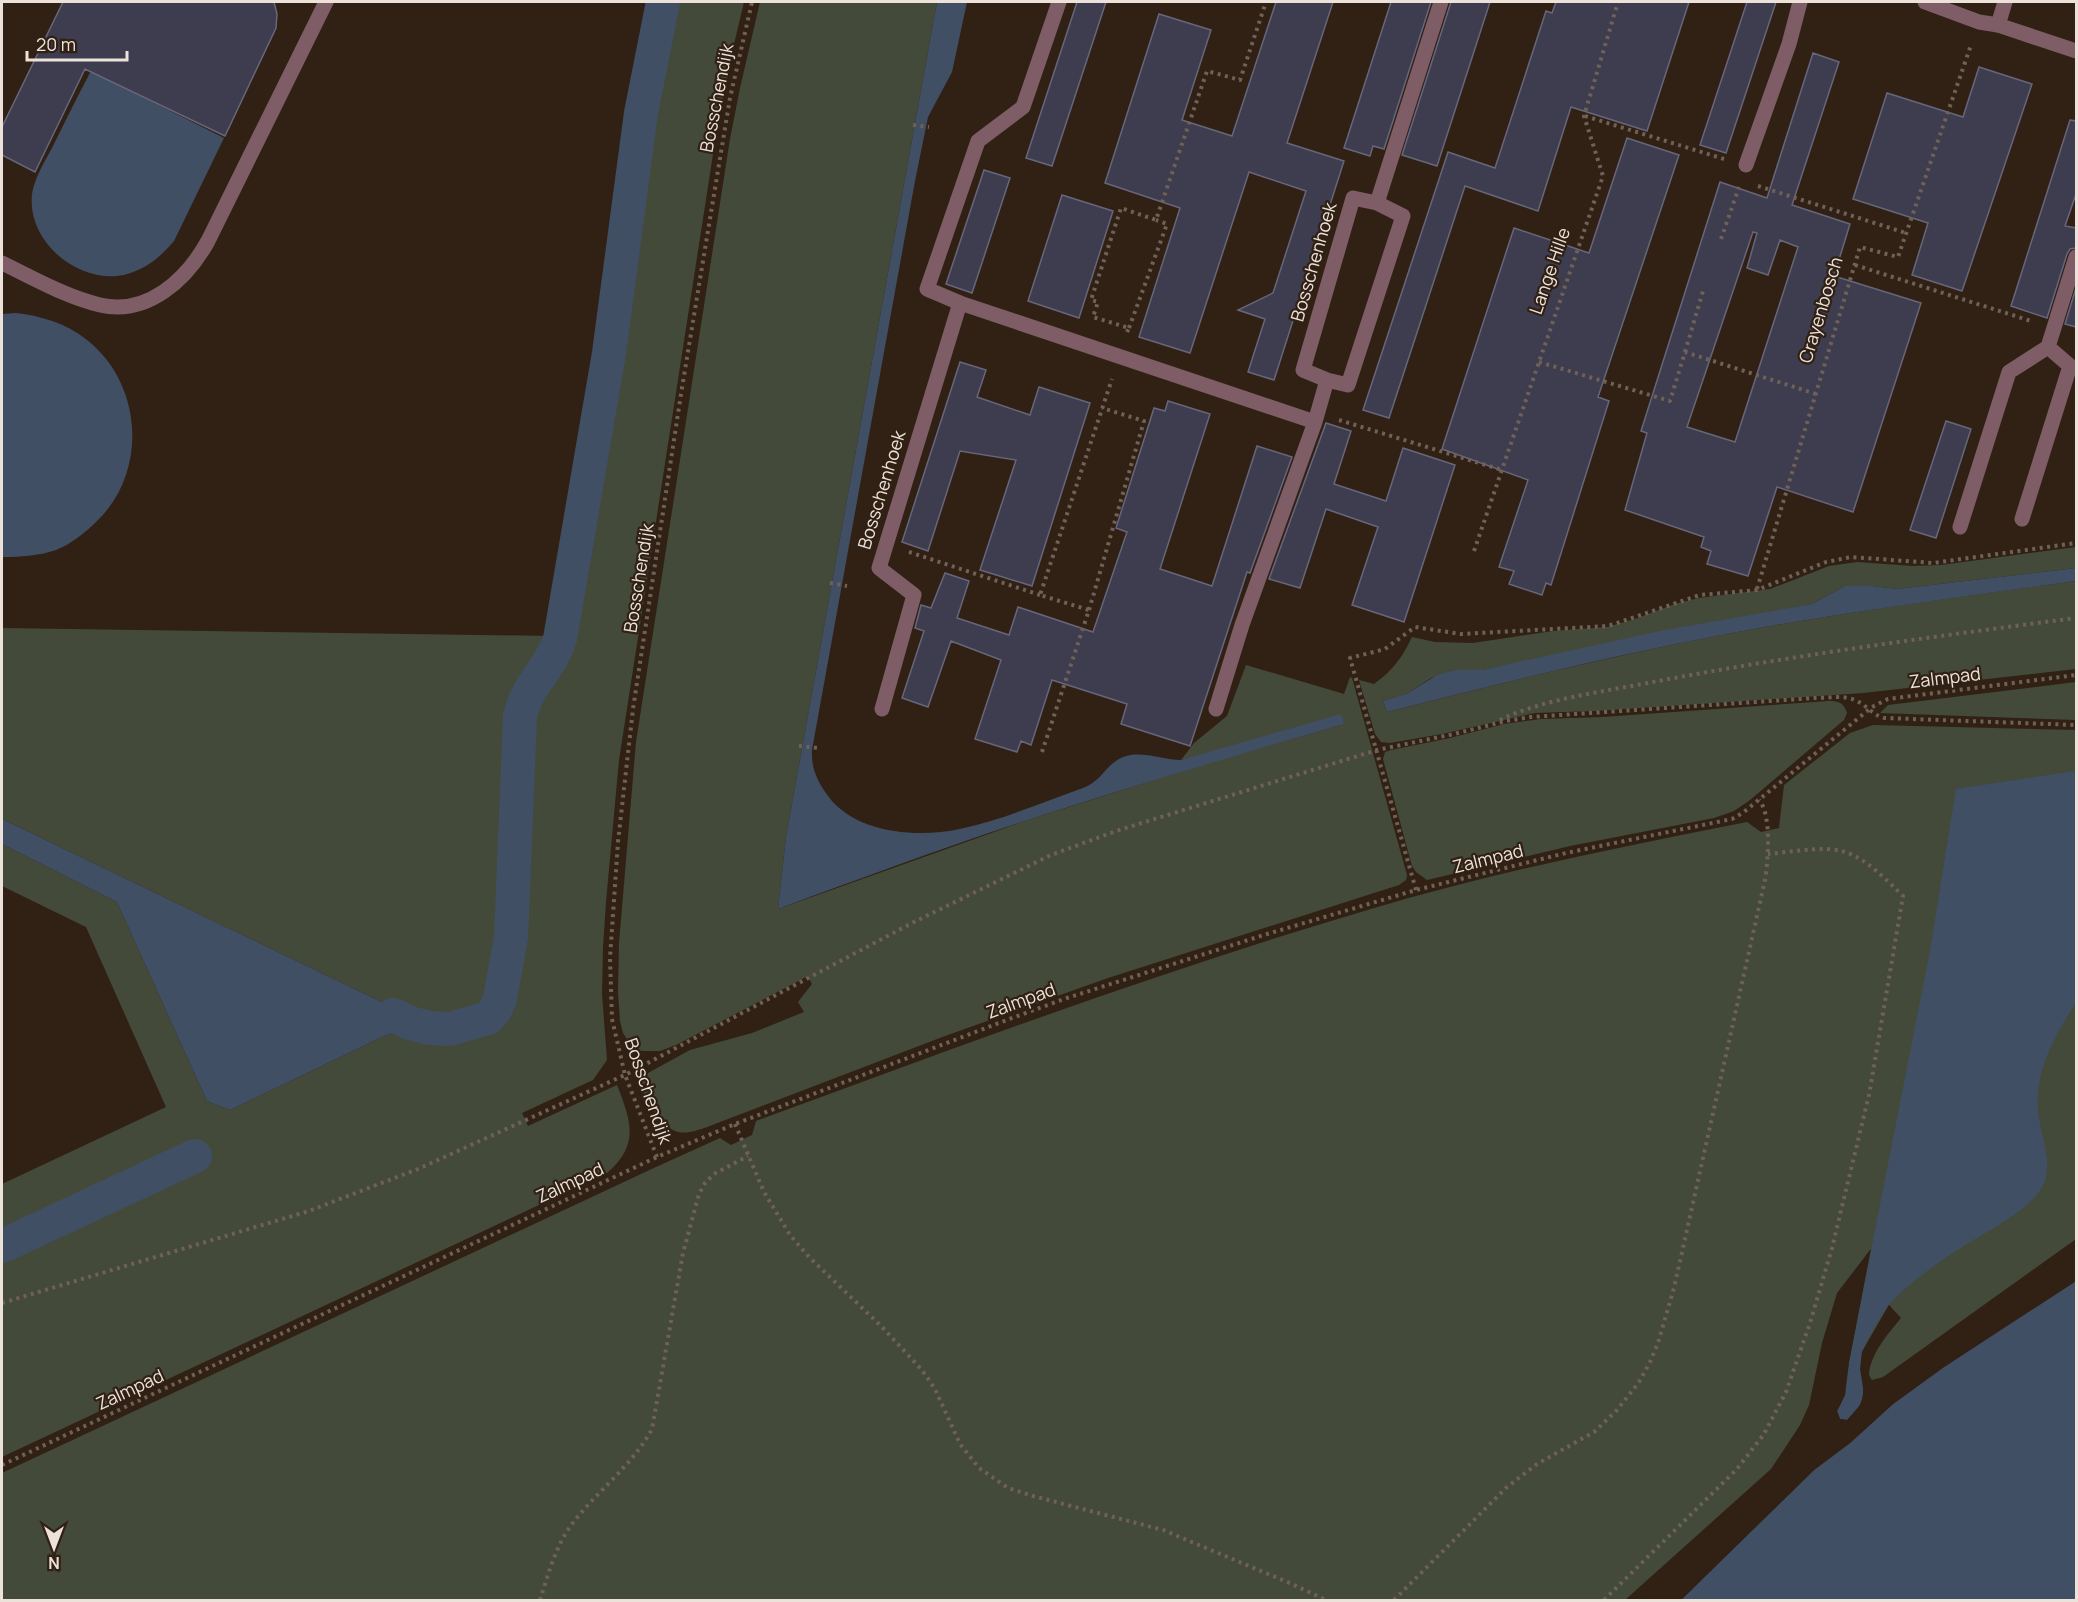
<svg xmlns="http://www.w3.org/2000/svg" width="2078" height="1602" font-family="Manrope,sans-serif">
  <style>
    .green { fill: #434a3a }
    .water { fill: #414f65 }
    .pier { fill: #312115 }
    .lines { fill: none; stroke-linecap: round; stroke-linejoin: round }
    .canal { stroke: #414f65; stroke-width: 34 }
    .building { fill: #3e3c4f; stroke: #67667a; stroke-width: 1.5; fill-rule: evenodd }
    .path { stroke: #706157; stroke-width: 4; stroke-dasharray: 3 4.5; stroke-linecap: butt }
    .service { stroke: #7e5d66; stroke-width: 15 }
    .minor { stroke: #7e5d66; stroke-width: 15 }
    .labels { text-anchor: middle; stroke-width: 4.5; stroke-linejoin: round; paint-order: stroke }
    .street-label { font-size: 18px; fill: #ede2da; stroke: #312115 }
  </style>
  <rect width="100%" height="100%" fill="#312115"/>
  <path class="green" d="M 676,2 L 744,2 L 730,61 L 718,122 L 619,760 L 606,902 L 603,947 L 602,994 L 607,1060 L 593,1080 L 522,1113 L 528,1126 L 617,1085 C 631,1121 640,1145 607,1173 L 2,1457 L 2,1184 L 166,1107 L 86,927 L 2,886 L 2,844 L 117,902 L 207,1101 L 230,1110 L 384,1036 C 402,1030 416,1037 435,1039 C 457,1041 490,1033 503,1014 C 513,1000 514,981 517,964 L 526,731 L 533,704 L 561,662 L 565,647 L 621,340 L 647,169 Z
    M 760,2 L 937,2 L 786,837 L 778,909 L 1022,822 L 1198,766 L 1344,724 L 1181,760 L 1194,743 L 1227,716 L 1246,665 L 1344,694 L 1350,677 L 1352,678 L 1407,875 L 1406,880 L 1399,885 L 1108,978 L 945,1036 L 707,1127 C 698,1130 688,1134 678,1132 C 659,1127 644,1095 637,1079 L 690,1050 L 752,1033 L 804,1012 L 798,1002 L 812,984 L 808,976 L 676,1045 L 660,1051 L 641,1051 L 630,1044 L 623,1033 L 620,1021 L 618,992 L 619,943 L 636,742 L 730,139 L 740,88 Z
    M 2076,547 L 2076,568 L 1897,589 L 1872,586 L 1845,586 L 1812,604 L 1482,670 L 1455,670 L 1431,678 L 1408,693 L 1383,701 L 1387,712 C 1516,679 1645,648 1776,625 C 1876,608 1976,594 2076,581 L 2076,669 L 1863,693 L 1594,711 L 1535,713 L 1442,734 L 1390,743 L 1381,742 L 1375,734 L 1359,680 L 1374,684 C 1392,671 1402,658 1412,637 L 1435,642 L 1473,643 L 1553,631 L 1607,627 L 1635,619 L 1675,604 L 1699,598 L 1770,589 L 1829,566 L 1857,562 L 1912,566 L 1941,565 Z
    M 2,628 L 552,636 L 518,684 L 505,730 L 501,954 C 499,971 498,993 488,1008 C 469,1037 422,1018 396,1009 L 2,819 Z
    M 2076,682 L 2076,720 L 1880,713 L 1888,705 Z
    M 1829,701 C 1839,701 1844,703 1847,713 L 1844,720 L 1750,800 L 1734,811 L 1714,818 L 1570,846 L 1427,880 L 1416,872 L 1412,866 L 1383,759 L 1385,752 L 1391,750 L 1450,738 L 1504,724 L 1541,719 L 1603,717 Z
    M 1873,725 L 2076,730 L 2076,1239 L 1883,1377 L 1872,1380 L 1869,1375 C 1870,1354 1888,1334 1901,1318 L 1889,1305 L 1862,1352 L 1842,1401 L 1870,1250 L 1837,1293 L 1822,1343 L 1809,1405 L 1800,1425 L 1771,1469 L 1625,1600 L 2,1600 L 2,1473 L 656,1167 L 720,1138 L 731,1145 L 752,1135 L 756,1121 C 960,1046 1163,970 1371,909 C 1494,872 1621,847 1747,822 L 1761,832 L 1779,828 L 1784,785 L 1850,733 Z"/>
  <path class="water" d="M 937,2 L 967,2 L 952,72 L 928,117 L 915,181 L 812,750 C 811,768 817,781 828,796 C 856,834 918,838 960,829 C 1002,820 1043,802 1083,788 C 1087,786 1092,784 1095,781 C 1103,775 1108,766 1116,761 C 1135,747 1160,760 1181,760 L 1341,714 L 1344,724 C 1237,755 1129,787 1022,822 C 940,849 859,879 778,909 L 786,837 Z
    M 91,71 L 224,138 L 174,241 C 159,259 141,273 117,276 C 74,280 27,240 32,194 C 35,176 46,160 54,144 C 66,120 78,95 91,71 Z
    M 16,313 C 41,316 66,323 87,340 C 143,384 148,472 97,521 C 85,533 71,544 56,550 C 38,556 20,557 2,557 L 2,314 Z
    M 2076,568 L 2076,581 C 1976,595 1876,608 1776,625 C 1645,648 1515,679 1387,712 L 1383,701 L 1408,693 L 1437,675 L 1455,670 L 1482,670 L 1660,631 L 1812,604 L 1845,586 L 1872,586 L 1897,589 Z
    M 2076,771 L 2076,1002 C 2056,1034 2034,1071 2038,1111 C 2040,1134 2053,1160 2044,1183 C 2034,1209 1983,1233 1959,1249 C 1940,1261 1902,1288 1888,1306 C 1883,1313 1863,1346 1862,1353 C 1858,1381 1874,1398 1847,1420 L 1840,1419 L 1837,1411 L 1845,1395 L 1849,1362 L 1930,951 L 1956,789 Z
    M 2,819 L 396,1009 L 420,1018 L 440,1022 L 436,1039 L 406,1033 L 394,1033 L 384,1036 L 230,1110 L 207,1101 L 117,902 L 2,844 Z
    M 2076,1281 L 2076,1600 L 1681,1600 L 1814,1470 L 1850,1443 L 1893,1404 L 1944,1367 Z"/>
  <path class="pier" d="M 1871,1249 L 1849,1362 L 1845,1395 L 1837,1411 L 1840,1419 L 1847,1420 L 1861,1404 L 1864,1393 L 1860,1369 L 1862,1352 L 1889,1305 L 1891,1307 L 1865,1353 L 1863,1369 L 1867,1393 L 1864,1405 L 1849,1422 L 1842,1423 L 1835,1417 L 1834,1410 L 1842,1394 L 1846,1362 L 1867,1254 Z
    M 2076,1278 L 2076,1281 L 1944,1367 L 1893,1404 L 1850,1443 L 1814,1470 L 1681,1600 L 1678,1600 L 1812,1468 L 1848,1441 L 1891,1402 L 1942,1365 Z"/>
  <g class="lines">
    <path class="canal" d="M 393,1015 L 410,1023 L 430,1028 L 450,1029 L 488,1018 L 495,1010 L 500,999 L 511,937 L 520,717 C 525,687 551,668 560,639 L 609,353 L 641,113 L 663,2
      M 2,1246 L 195,1156"/>
  </g>
  <path class="building" d="M 63,2 L 274,2 L 277,14 L 276,28 L 225,136 L 85,69 L 35,172 L 2,155 L 2,127 Z
    M 1077,2 L 1106,2 L 1052,166 L 1026,158 Z
    M 1276,2 L 1333,2 L 1287,143 L 1344,161 L 1274,380 L 1248,372 L 1265,319 L 1238,310 L 1273,293 L 1306,191 L 1249,172 L 1190,353 L 1139,337 L 1180,208 L 1105,183 L 1159,14 L 1211,30 L 1182,120 L 1232,136 Z
    M 1391,2 L 1431,2 L 1384,149 L 1373,146 L 1370,156 L 1344,148 Z
    M 1451,2 L 1490,2 L 1437,166 L 1402,155 Z
    M 1556,2 L 1689,2 L 1647,131 L 1571,107 L 1538,211 L 1465,186 L 1389,418 L 1363,410 L 1448,152 L 1495,168 L 1546,11 L 1552,13 Z
    M 1747,2 L 1776,2 L 1726,153 L 1700,145 Z
    M 1813,53 L 1839,62 L 1792,205 L 1850,224 L 1834,276 L 1921,303 L 1853,512 L 1777,487 L 1748,576 L 1707,564 L 1711,551 L 1701,547 L 1704,537 L 1625,510 L 1647,433 L 1641,431 L 1720,182 L 1767,198 ZM 1753,232 L 1757,233 L 1747,268 L 1768,275 L 1780,240 L 1798,247 L 1735,442 L 1687,427 Z
    M 1979,67 L 2032,84 L 1962,291 L 1912,275 L 1928,223 L 1853,199 L 1887,93 L 1963,117 Z
    M 2070,120 L 2076,121 L 2076,194 L 2065,226 L 2076,228 L 2076,248 L 2070,249 L 2067,254 L 2047,318 L 2011,306 Z
    M 1627,138 L 1679,155 L 1598,397 L 1609,401 L 1551,585 L 1546,583 L 1542,595 L 1509,584 L 1514,571 L 1499,567 L 1528,480 L 1442,449 L 1514,228 L 1589,253 Z
    M 984,170 L 1010,178 L 972,293 L 946,284 Z
    M 1062,195 L 1113,211 L 1079,318 L 1028,301 Z
    M 2076,288 L 2076,327 L 2065,324 Z
    M 960,362 L 986,370 L 977,397 L 1030,415 L 1039,387 L 1090,403 L 1032,586 L 980,570 L 1016,460 L 960,451 L 928,551 L 902,542 Z
    M 1168,401 L 1210,414 L 1160,569 L 1212,586 L 1257,446 L 1292,457 L 1250,573 L 1247,572 L 1190,746 L 1121,724 L 1127,704 L 1052,680 L 1031,745 L 1021,741 L 1017,752 L 975,739 L 1001,660 L 951,641 L 928,707 L 902,698 L 924,631 L 915,628 L 921,605 L 931,608 L 945,573 L 969,581 L 957,618 L 1009,635 L 1018,607 L 1093,632 L 1127,532 L 1116,528 L 1154,408 L 1165,411 Z
    M 1946,421 L 1971,429 L 1936,538 L 1910,530 Z
    M 1326,423 L 1351,431 L 1334,484 L 1386,501 L 1403,448 L 1455,465 L 1404,622 L 1352,605 L 1378,527 L 1326,509 L 1300,588 L 1269,579 Z"/>
  <g class="lines">
    <path class="path" d="M 1585,116 L 1724,159
      M 913,125 L 929,127
      M 1758,186 L 1906,233
      M 1721,239 L 1739,187
      M 1855,265 L 2031,321
      M 1129,328 L 1167,224 L 1156,220
      M 1127,332 L 1129,328 L 1093,317 L 1098,302 L 1091,300 L 1121,208 L 1156,220 L 1207,71 L 1240,80 L 1266,2
      M 1685,352 L 1703,291
      M 1539,362 L 1670,401 L 1685,352 L 1816,394
      M 1339,420 L 1502,470
      M 1474,551 L 1603,176 L 1584,116 L 1618,2
      M 909,552 L 1040,595
      M 830,583 L 847,586
      M 1757,589 L 1860,247 L 1898,257 L 1971,45
      M 1089,610 L 1144,421 L 1102,408
      M 1500,720 C 1545,698 1609,691 1658,681 C 1797,655 1937,636 2076,618
      M 799,746 L 818,748
      M 1042,752 L 1089,610 L 1040,595 L 1112,379
      M 1416,890 L 1350,658 L 1385,649 L 1415,627 L 1461,634 L 1608,626 L 1700,595 L 1757,590 L 1826,562 L 1851,557 L 1933,563 L 2076,543
      M 735,1124 L 764,1192 L 790,1235 L 809,1257 L 882,1327 L 922,1370 L 935,1389 L 960,1444 L 979,1468 L 1008,1488 L 1033,1496 L 1163,1530 L 1292,1584 L 1326,1600
      M 657,1157 L 625,1075 L 612,1019 L 610,958 L 618,842 L 633,709 L 681,394 L 730,98 L 752,2
      M 2,1303 L 309,1211 L 418,1169 L 625,1075 L 914,922 L 1051,855 L 1116,831 L 1377,750 L 1454,734 L 1506,721 L 1531,717 L 1815,698 C 1827,698 1844,695 1855,700 C 1867,705 1873,716 1885,718 L 2076,725
      M 2,1465 L 657,1157 L 735,1124 L 1012,1018 L 1067,998 L 1267,934 L 1416,890 L 1566,853 L 1732,819 L 1744,812 L 1872,707 L 1888,699 L 2076,675
      M 540,1600 C 548,1575 556,1545 572,1524 C 597,1491 632,1466 652,1429 L 683,1253 L 699,1194 L 705,1183 L 714,1174 L 748,1156
      M 1394,1600 L 1507,1487 L 1537,1464 L 1594,1432 L 1617,1410 L 1639,1382 L 1650,1362 L 1658,1343 L 1674,1288 L 1765,880 C 1768,861 1772,815 1759,800
      M 1604,1600 L 1737,1469 L 1764,1434 L 1786,1392 L 1810,1323 L 1832,1248 L 1869,1095 L 1903,896 C 1848,841 1842,846 1768,854"/>
    <path class="service" d="M 1998,25 L 2005,2
      M 2,263 C 33,278 66,297 100,305 C 148,316 187,279 208,241 L 326,2"/>
    <path class="minor" d="M 1925,2 L 1979,22 L 1998,25 L 2076,51
      M 1746,165 L 1789,44 L 1800,2
      M 960,303 L 1315,422
      M 2048,347 L 2076,257
      M 1327,380 L 1348,385 L 1403,216 L 1377,203
      M 1960,527 L 2009,372 L 2048,347 L 2070,366 L 2022,519
      M 882,709 L 914,595 L 879,568 L 960,303 L 927,289 L 978,141 L 1023,107 L 1059,2
      M 1216,709 L 1242,625 L 1315,422 L 1327,380 L 1303,370 L 1353,198 L 1377,203 L 1441,2"/>
  </g>
  <g class="labels">
    <g class="street-label">
      <text transform="translate(717 98) rotate(-79)" y="6">Bosschendijk</text>
      <text transform="translate(1314 262) rotate(-74)" y="6">Bosschenhoek</text>
      <text transform="translate(1550 271) rotate(-71)" y="6">Lange Hille</text>
      <text transform="translate(1821 310) rotate(-73)" y="6">Crayenbosch</text>
      <text transform="translate(882 490) rotate(-73)" y="6">Bosschenhoek</text>
      <text transform="translate(639 578) rotate(-81)" y="6">Bosschendijk</text>
      <text transform="translate(1945 678) rotate(-7)" y="6">Zalmpad</text>
      <text transform="translate(1488 859) rotate(-14)" y="6">Zalmpad</text>
      <text transform="translate(1021 1001) rotate(-20)" y="6">Zalmpad</text>
      <text transform="translate(648 1091) rotate(71)" y="6">Bosschendijk</text>
      <text transform="translate(570 1183) rotate(-25)" y="6">Zalmpad</text>
      <text transform="translate(130 1390) rotate(-25)" y="6">Zalmpad</text>
    </g>
  </g>
  <rect width="2078" height="1602" fill="none" stroke="#ede2da" stroke-width="6"/>
  <g transform="translate(54 1548) rotate(180)" stroke="#312115" stroke-width="4.5" paint-order="stroke">
  <path d="M0-4.5L10 22L0 15L-10 22Z" fill="#ede2da"/>
  <text y="-9" font-size="16" font-weight="bold" text-anchor="middle" fill="#ede2da">N</text>
  </g>
  <path d="M27 51v9h100v-9" fill="none" stroke="#ede2da" stroke-width="3"/>
  <text x="36" y="51" font-size="18" fill="#ede2da" stroke="#312115" stroke-width="4.5" paint-order="stroke">20 m</text>
</svg>
